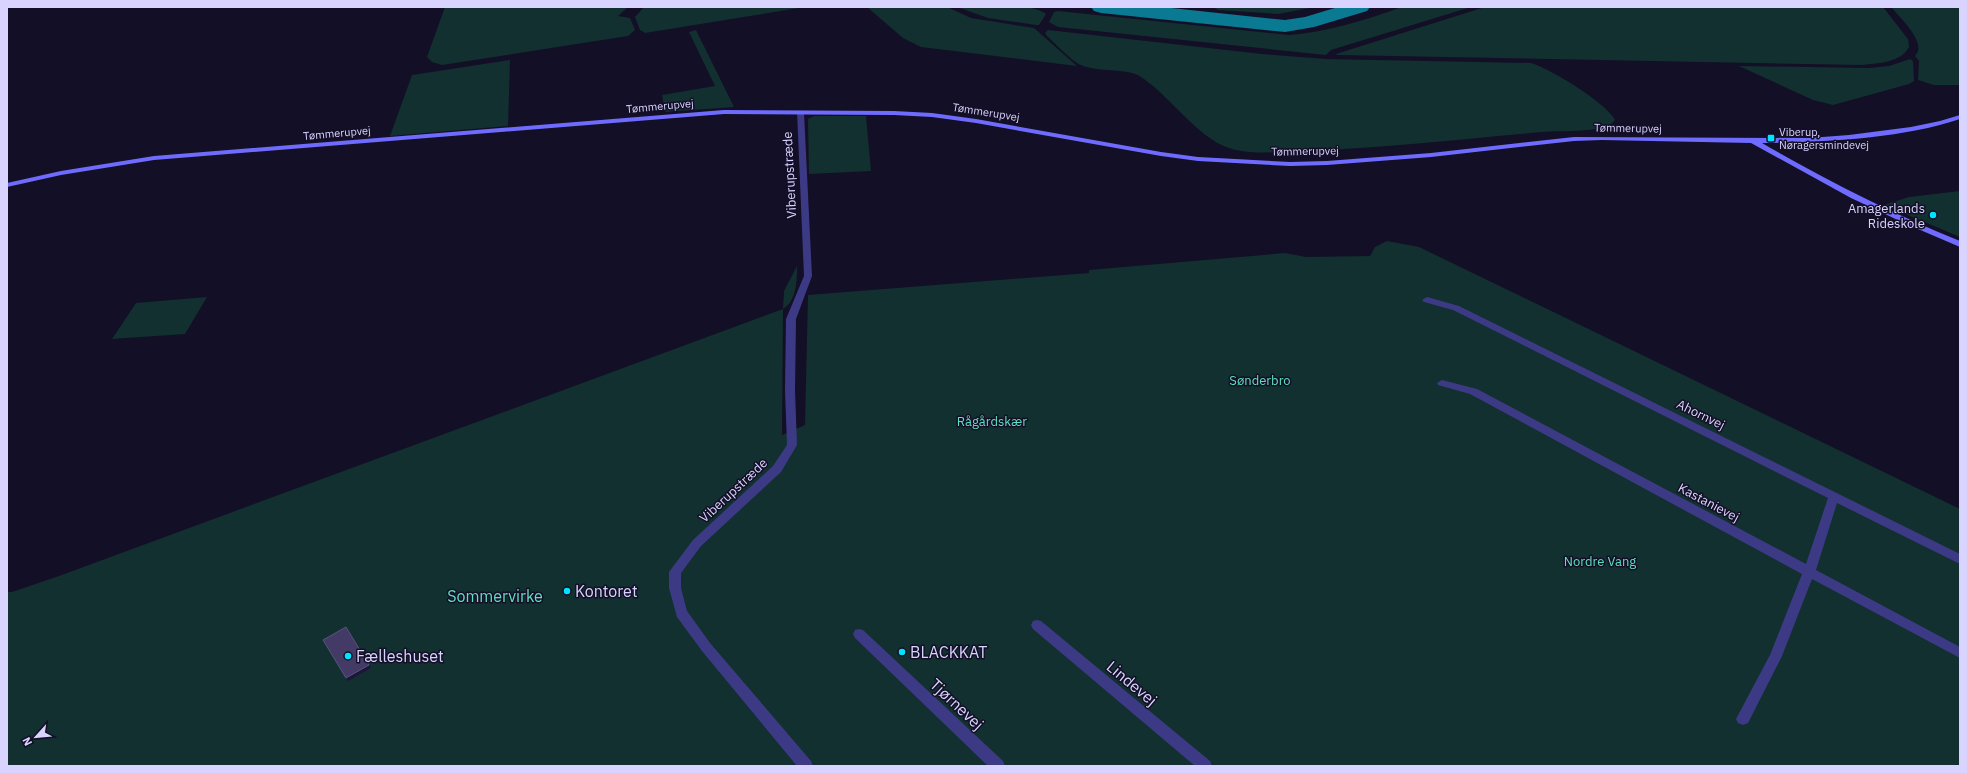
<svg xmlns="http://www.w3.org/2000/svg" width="1967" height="773" font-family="'IBM Plex Sans',sans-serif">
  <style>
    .green { fill: #12302f }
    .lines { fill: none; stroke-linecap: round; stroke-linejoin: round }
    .taxiway { fill: #0a7a92; fill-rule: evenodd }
    .street { fill: #3d3a85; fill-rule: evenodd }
    .secondary { fill: #6f6bff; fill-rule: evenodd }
    .shaded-wall { fill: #1d163a }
    .building { fill: #433a66; stroke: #5a527e }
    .poi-dot { fill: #00e5ff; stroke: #130f26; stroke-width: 1.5 }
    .labels { text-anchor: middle; stroke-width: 3; stroke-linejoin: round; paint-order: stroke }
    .far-street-label { font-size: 11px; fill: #d9d4ff; stroke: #130f26 }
    .far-poi-label { font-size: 11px; fill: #d9d4ff; stroke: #130f26; text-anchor: start }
    .street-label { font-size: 13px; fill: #d9d4ff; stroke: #130f26 }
    .poi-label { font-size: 13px; fill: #d9d4ff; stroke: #130f26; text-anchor: end }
    .park-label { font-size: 13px; fill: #5fe0c0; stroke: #130f26 }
    .near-poi-label { font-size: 16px; fill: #d9d4ff; stroke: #130f26; text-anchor: start }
    .near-park-label { font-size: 16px; fill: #5fe0c0; stroke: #130f26 }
    .near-street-label { font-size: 16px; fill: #d9d4ff; stroke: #130f26 }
  </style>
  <rect width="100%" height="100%" fill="#130f26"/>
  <path class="green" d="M 445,7 L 628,7 L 618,16 L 630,18 L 635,30 L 628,36 L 442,65 L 432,62 L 427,57 Z
    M 644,7 L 805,7 L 645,33 L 640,30 L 635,17 Z
    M 867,7 L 947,7 L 971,18 L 1034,28 L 1077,66 L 921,47 L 903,38 Z
    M 957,7 C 979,7 1028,1 1046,14 L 1039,25 L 1036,25 L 988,18 Z
    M 1213,7 L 1315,7 L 1278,14 L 1218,10 Z
    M 1402,7 L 1471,7 L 1331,50 L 1326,55 L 1058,27 L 1049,22 L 1054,12 L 1058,11 L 1289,35 C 1327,32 1366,20 1402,7 Z
    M 1485,7 L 1883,7 L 1908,39 L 1909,47 C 1901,63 1878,63 1862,65 L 1337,55 L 1336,54 Z
    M 1891,7 L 1960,7 L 1960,85 L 1934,85 L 1918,80 L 1919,61 L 1915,56 C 1928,43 1900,18 1891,7 Z
    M 696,30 L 734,107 L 665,112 L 662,95 L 715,86 L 689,32 Z
    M 1048,30 L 1262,54 L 1326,59 L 1531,63 C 1549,68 1607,103 1615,120 C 1606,134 1559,130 1542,132 C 1463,139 1384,148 1304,151 C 1281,151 1252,156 1229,148 C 1197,138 1168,93 1138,75 C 1120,68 1101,72 1083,66 C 1072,62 1056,44 1047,36 L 1045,33 Z
    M 1910,59 L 1913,61 L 1914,81 L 1909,84 L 1833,105 L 1813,100 L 1739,66 L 1869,68 L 1889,66 Z
    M 510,60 L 508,126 L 390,136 L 412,75 Z
    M 814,116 L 866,116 L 871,171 L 809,174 L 808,119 Z
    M 1960,191 L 1960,237 L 1884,205 L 1909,197 Z
    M 1387,241 L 1419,247 L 1960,509 L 1960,766 L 7,766 L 7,592 L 12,592 L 59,576 L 783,309 L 784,291 L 797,266 C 797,279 797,301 783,309 L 782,435 L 805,425 L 808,295 L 1089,273 L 1089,270 L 1285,253 L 1306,257 L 1370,256 L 1375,247 Z
    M 207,297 L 185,334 L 112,339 L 136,303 Z"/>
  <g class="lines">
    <path class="taxiway" d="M 1091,7 L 1162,7 L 1285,20 L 1305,17 L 1338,7 L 1370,7 L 1367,11 L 1314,27 L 1285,32 L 1101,13 L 1094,11 Z"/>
    <path class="street" d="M 797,111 L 804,113 L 812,276 L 796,319 L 795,390 L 797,445 L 781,472 L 701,546 L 681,573 L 681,588 L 687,611 L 710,643 L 811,761 L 813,766 L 797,766 L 702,651 L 677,617 L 669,588 L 669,572 L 693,540 L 773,466 L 787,445 L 785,390 L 786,319 L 804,276 Z
      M 1427,297 L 1459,306 L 1960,554 L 1960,564 L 1837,503 L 1816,570 L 1960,647 L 1960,658 L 1812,579 L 1782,656 L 1748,723 L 1743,725 L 1738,723 L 1736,719 L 1770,655 L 1802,574 L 1470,394 L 1438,385 L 1437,383 L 1442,380 L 1477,389 L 1806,564 L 1828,498 L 1453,310 L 1424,302 L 1422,300 Z
      M 1037,620 L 1041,621 L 1210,761 L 1212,766 L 1195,766 L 1033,629 L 1031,625 L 1033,621 Z
      M 859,629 L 863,630 L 1003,761 L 1005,766 L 988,766 L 855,638 L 853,634 L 855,630 Z"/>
    <path class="secondary" d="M 724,110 L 894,111 L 932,113 L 976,119 L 1161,152 L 1198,157 L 1290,162 L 1327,161 L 1431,153 L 1574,137 L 1809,138 L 1849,135 L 1911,127 L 1940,121 L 1960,115 L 1960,119 C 1900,139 1825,142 1762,143 C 1826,180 1891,213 1960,241 L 1960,247 L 1904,223 L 1851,198 L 1751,143 L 1602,140 L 1574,141 L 1431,157 L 1327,165 L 1290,166 L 1198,161 L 1161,156 L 976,123 L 932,117 L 894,115 L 724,114 L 154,160 L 61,175 L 7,187 L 7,183 L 61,171 L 154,156 Z"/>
  </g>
  <path class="shaded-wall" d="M 346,627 L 371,668 L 348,681 L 346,678 Z"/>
  <path class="building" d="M 346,627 L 369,665 L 346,678 L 323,640 Z"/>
  <g class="poi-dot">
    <rect x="1767" y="134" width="8" height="8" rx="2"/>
    <circle cx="1933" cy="215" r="4"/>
    <circle cx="567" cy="591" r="4"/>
    <circle cx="902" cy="652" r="4"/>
    <circle cx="348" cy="656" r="4"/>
  </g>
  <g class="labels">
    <g class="far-street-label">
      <text transform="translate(660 106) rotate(-5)" y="4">Tømmerupvej</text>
      <text transform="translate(986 112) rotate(9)" y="4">Tømmerupvej</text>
      <text transform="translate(1628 128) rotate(1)" y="4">Tømmerupvej</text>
      <text transform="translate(337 133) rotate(-5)" y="4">Tømmerupvej</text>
      <text transform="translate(1305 151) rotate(-1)" y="4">Tømmerupvej</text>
    </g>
    <g class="far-poi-label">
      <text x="1779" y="136">Viberup,<tspan x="1779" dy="13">Nøragersmindevej</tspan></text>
    </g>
    <g class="street-label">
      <text transform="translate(789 175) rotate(-93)" y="5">Viberupstræde</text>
      <text transform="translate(1701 414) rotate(26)" y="5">Ahornvej</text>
      <text transform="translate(733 490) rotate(-43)" y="5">Viberupstræde</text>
      <text transform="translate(1709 502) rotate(28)" y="5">Kastanievej</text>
    </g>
    <g class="poi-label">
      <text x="1925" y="213">Amagerlands<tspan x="1925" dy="15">Rideskole</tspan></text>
    </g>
    <g class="park-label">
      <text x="1260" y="385">Sønderbro</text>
      <text x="992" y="426">Rågårdskær</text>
      <text x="1600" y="566">Nordre Vang</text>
    </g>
    <g class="near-poi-label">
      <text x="575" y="597">Kontoret</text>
      <text x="910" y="658">BLACKKAT</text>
      <text x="356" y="662">Fælleshuset</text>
    </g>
    <g class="near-park-label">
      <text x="495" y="602">Sommervirke</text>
    </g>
    <g class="near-street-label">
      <text transform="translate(1132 683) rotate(40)" y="6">Lindevej</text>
      <text transform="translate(957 704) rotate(43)" y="6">Tjørnevej</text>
    </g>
  </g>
  <rect width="1967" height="773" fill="none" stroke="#d9d4ff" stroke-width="16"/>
  <g transform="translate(36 737) rotate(243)" stroke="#130f26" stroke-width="3" paint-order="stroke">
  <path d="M0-3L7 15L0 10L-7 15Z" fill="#d9d4ff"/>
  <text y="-6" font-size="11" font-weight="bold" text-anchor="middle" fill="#d9d4ff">N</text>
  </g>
</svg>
